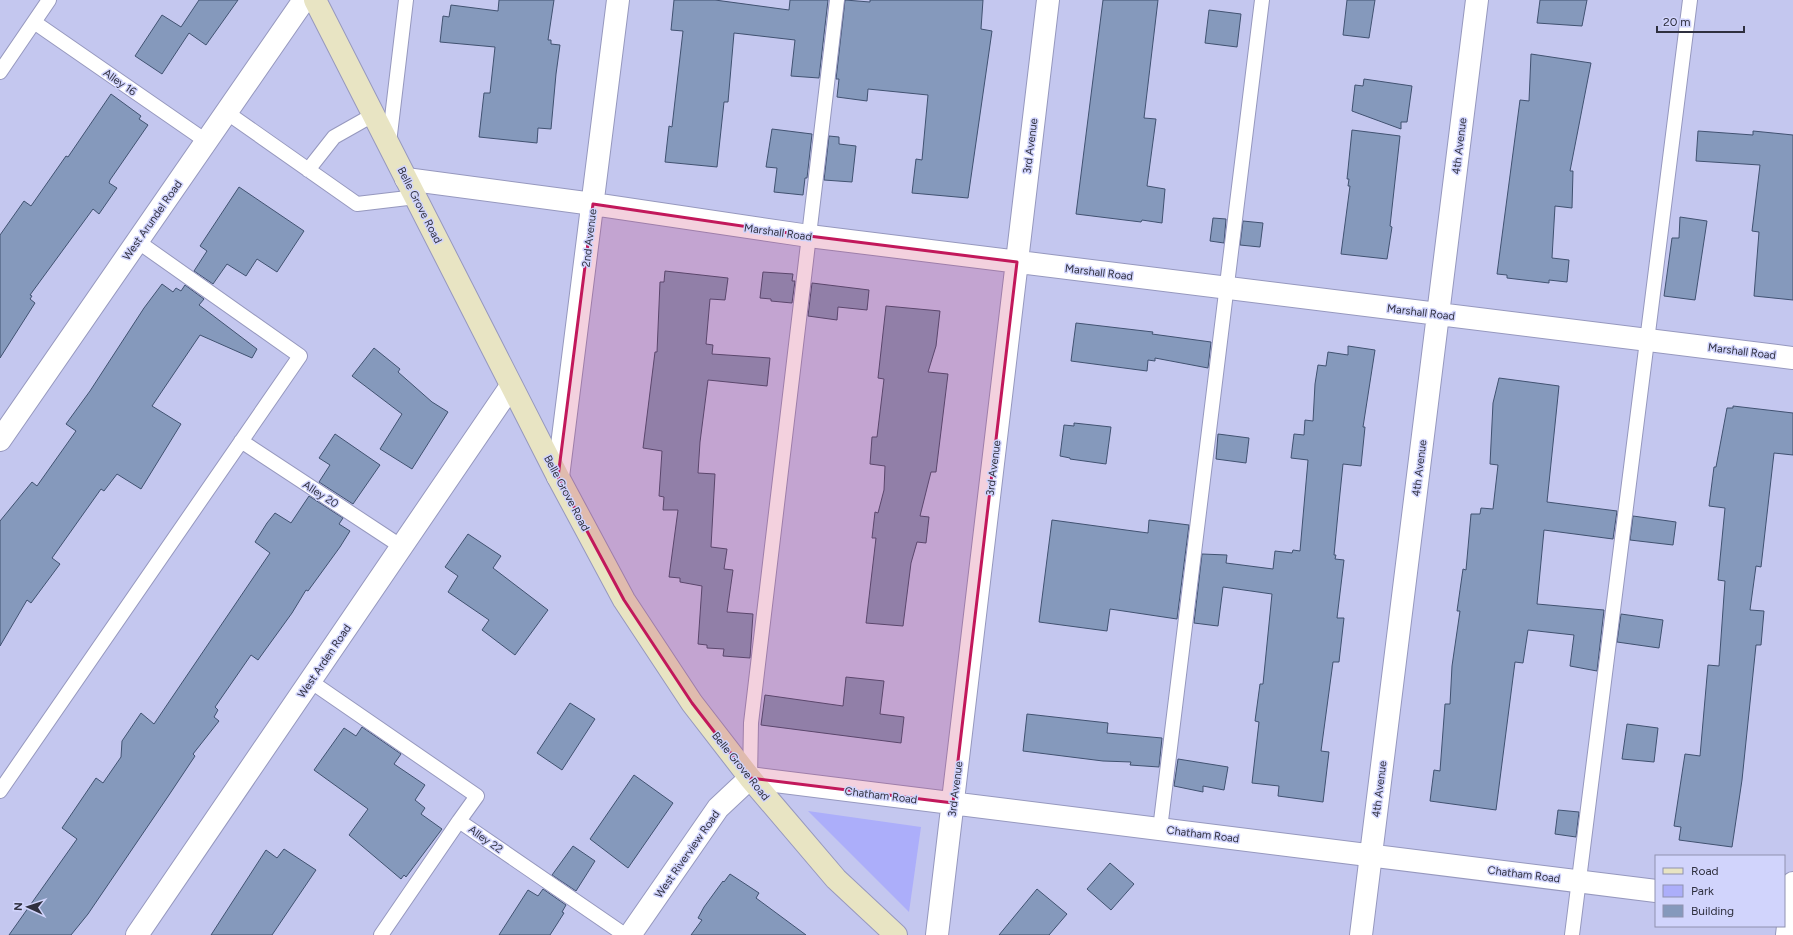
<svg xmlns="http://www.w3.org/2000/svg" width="1793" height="935" font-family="Figtree,sans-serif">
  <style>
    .green { fill: #acaefa }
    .building { fill: #8599bc; stroke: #415271 }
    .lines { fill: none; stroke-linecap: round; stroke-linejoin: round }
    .service-casing { stroke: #9698be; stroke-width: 16 }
    .minor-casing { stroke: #9698be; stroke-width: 24 }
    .secondary-casing { stroke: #9698be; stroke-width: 24 }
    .service { stroke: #fff; stroke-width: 14 }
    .minor { stroke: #fff; stroke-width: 22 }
    .secondary { stroke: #e8e4c3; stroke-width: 22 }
    .marked { fill: #c2185b; fill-opacity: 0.2; stroke: #c2185b; stroke-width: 3; stroke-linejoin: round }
    .labels { text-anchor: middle; stroke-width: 3; stroke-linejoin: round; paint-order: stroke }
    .street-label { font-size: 11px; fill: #2f303f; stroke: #d1d4fc }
  </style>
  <rect width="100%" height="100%" fill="#c4c7ef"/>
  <path class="green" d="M 808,811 L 921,827 L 909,912 Z"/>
  <path class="building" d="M 199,0 L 238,0 L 206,45 L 189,33 L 162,74 L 135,56 L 162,15 L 181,27 Z
    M 499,0 L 554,0 L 548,40 L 551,40 L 551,44 L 560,45 L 556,74 L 551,129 L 538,128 L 537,143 L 479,137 L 484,93 L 490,93 L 495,47 L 440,42 L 443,16 L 449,17 L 451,5 L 498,11 Z
    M 674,0 L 715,0 L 789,10 L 790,0 L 828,0 L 819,78 L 791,76 L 795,40 L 734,33 L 728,102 L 724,102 L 717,167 L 665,162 L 669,126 L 672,127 L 683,31 L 671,30 Z
    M 845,0 L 870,2 L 870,0 L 983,0 L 981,29 L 992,31 L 968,198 L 912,193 L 916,159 L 922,160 L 928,95 L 868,89 L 867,101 L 837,97 L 839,79 L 836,79 Z
    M 1103,0 L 1158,0 L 1144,118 L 1156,119 L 1147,186 L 1165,189 L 1162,223 L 1142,220 L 1141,222 L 1076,214 Z
    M 1347,0 L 1375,0 L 1369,38 L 1343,35 Z
    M 1540,0 L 1587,0 L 1582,26 L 1537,23 Z
    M 1209,10 L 1241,14 L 1237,47 L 1205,43 Z
    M 1531,54 L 1591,63 L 1570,171 L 1573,171 L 1572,208 L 1555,206 L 1552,258 L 1569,260 L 1567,282 L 1549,280 L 1549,283 L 1507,278 L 1507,275 L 1497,274 L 1520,100 L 1529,101 Z
    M 1364,79 L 1412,86 L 1407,122 L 1401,122 L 1401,129 L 1352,111 L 1355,85 L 1363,86 Z
    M 111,94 L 141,116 L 139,119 L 148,125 L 110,180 L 109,183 L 117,188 L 99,214 L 93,209 L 30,295 L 32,296 L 30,299 L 35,303 L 0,358 L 0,235 L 24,201 L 31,206 L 66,156 L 68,157 Z
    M 772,129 L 812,134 L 807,178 L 805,178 L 803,195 L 774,192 L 777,168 L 766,167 Z
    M 1352,130 L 1400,136 L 1390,226 L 1392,227 L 1387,259 L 1341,254 L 1350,186 L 1348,186 L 1349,179 L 1347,179 Z
    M 1698,131 L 1753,135 L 1753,131 L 1793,135 L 1793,300 L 1754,296 L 1759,232 L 1752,231 L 1760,165 L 1696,161 Z
    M 829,136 L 839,137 L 839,144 L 856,146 L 852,182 L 824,180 Z
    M 239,187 L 304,231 L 277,272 L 257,259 L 246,276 L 227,264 L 213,284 L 194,271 L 207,251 L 200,246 Z
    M 1680,217 L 1707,221 L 1695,300 L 1664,296 L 1672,238 L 1679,238 Z
    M 1213,218 L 1226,219 L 1224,243 L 1210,241 Z
    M 1243,221 L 1263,223 L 1260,247 L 1240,245 Z
    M 665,271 L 728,278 L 725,300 L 710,299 L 706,344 L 713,345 L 712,354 L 770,358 L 767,386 L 708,380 L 700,442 L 698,473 L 715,474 L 711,547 L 727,549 L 724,569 L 733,570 L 727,612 L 753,614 L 750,658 L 723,656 L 724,649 L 707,648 L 707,645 L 698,644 L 702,586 L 680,582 L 680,578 L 669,577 L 678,510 L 663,510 L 664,497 L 659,496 L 662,451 L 643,448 L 655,352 L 657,352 L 660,282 L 664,282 Z
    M 763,272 L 793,274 L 792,281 L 795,281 L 792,303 L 771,301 L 771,299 L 760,298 Z
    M 812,283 L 869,290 L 867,310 L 838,307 L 837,320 L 808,316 Z
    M 162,284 L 173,292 L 176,288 L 181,291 L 185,285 L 204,299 L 199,305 L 257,349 L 252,358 L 200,335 L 152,406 L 181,424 L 141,489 L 117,474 L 104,491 L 101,489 L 52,558 L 60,564 L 31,603 L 27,600 L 0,646 L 0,521 L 32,482 L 37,486 L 76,431 L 66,424 L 90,391 L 144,308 Z
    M 886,306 L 940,311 L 936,346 L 928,372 L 948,374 L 936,472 L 931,472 L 920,516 L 929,517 L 926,543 L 917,542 L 911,563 L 903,626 L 866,623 L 876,538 L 872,538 L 875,512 L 878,513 L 884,490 L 885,466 L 870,464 L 872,437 L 877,437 L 884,379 L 878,378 Z
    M 1076,323 L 1153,332 L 1152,334 L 1211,342 L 1208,368 L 1155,358 L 1155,361 L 1148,360 L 1147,371 L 1071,361 Z
    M 1348,346 L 1375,350 L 1363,427 L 1365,427 L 1361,466 L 1343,464 L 1339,503 L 1334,555 L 1336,555 L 1335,559 L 1344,560 L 1337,618 L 1344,618 L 1339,662 L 1333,662 L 1321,751 L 1329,752 L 1323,802 L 1278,796 L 1279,786 L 1252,783 L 1259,722 L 1255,721 L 1260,684 L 1263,684 L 1272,594 L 1223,587 L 1218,626 L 1194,623 L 1202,554 L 1227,555 L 1226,563 L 1273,569 L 1275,551 L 1292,553 L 1293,550 L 1300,551 L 1308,460 L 1291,458 L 1294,434 L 1304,435 L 1305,420 L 1313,421 L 1315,384 L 1318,365 L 1326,366 L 1328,352 L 1348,355 Z
    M 374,348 L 400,369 L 398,372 L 432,402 L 448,412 L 412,469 L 380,449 L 402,414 L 352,376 Z
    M 1499,378 L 1559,386 L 1547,502 L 1617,511 L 1613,539 L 1544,530 L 1537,604 L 1604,610 L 1597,671 L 1570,666 L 1574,635 L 1528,630 L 1523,663 L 1515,662 L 1496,810 L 1430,801 L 1434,770 L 1440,771 L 1445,704 L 1450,704 L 1452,666 L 1460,611 L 1457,611 L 1463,569 L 1466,570 L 1471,514 L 1480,514 L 1481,508 L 1493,509 L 1498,465 L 1490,464 L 1493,403 Z
    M 1733,406 L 1793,413 L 1793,455 L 1774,453 L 1761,567 L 1756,566 L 1750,610 L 1764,611 L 1761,645 L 1756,645 L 1742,780 L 1732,847 L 1679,840 L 1681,827 L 1674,826 L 1685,754 L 1700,756 L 1708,665 L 1719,666 L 1725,581 L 1718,580 L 1725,508 L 1709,506 L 1714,467 L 1716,467 L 1727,408 L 1733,408 Z
    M 1074,423 L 1111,427 L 1106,464 L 1070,459 L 1070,458 L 1060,456 L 1064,425 L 1074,426 Z
    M 335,434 L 380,465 L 353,504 L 319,482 L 330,465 L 319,458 Z
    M 1218,434 L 1249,438 L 1246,463 L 1216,459 Z
    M 309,496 L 343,518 L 339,524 L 350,531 L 340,547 L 308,591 L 306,590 L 292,613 L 258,660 L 251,655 L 215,707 L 218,710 L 214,717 L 219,721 L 193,754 L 195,756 L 169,795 L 88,914 L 71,935 L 9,935 L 77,839 L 62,828 L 96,778 L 103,783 L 121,757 L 122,741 L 141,713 L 154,724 L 270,553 L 255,542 L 267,523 L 275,513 L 291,523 Z
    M 1633,516 L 1676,522 L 1673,545 L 1630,540 Z
    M 1052,520 L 1148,533 L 1149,520 L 1189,525 L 1177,619 L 1110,609 L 1107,631 L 1039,622 Z
    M 468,534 L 501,556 L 493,568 L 548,610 L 515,655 L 482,630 L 489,620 L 448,592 L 458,576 L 445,567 Z
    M 1621,614 L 1663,620 L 1659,648 L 1617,642 Z
    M 846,677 L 884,681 L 880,714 L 904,717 L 901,743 L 761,725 L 765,695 L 843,706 Z
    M 570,703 L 595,719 L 562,770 L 537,753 Z
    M 1027,714 L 1108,723 L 1107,733 L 1162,738 L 1159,767 L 1130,765 L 1131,762 L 1103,761 L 1023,751 Z
    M 1627,724 L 1658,728 L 1654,762 L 1622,759 Z
    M 362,727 L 401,754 L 394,764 L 425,785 L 415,800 L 425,808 L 421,814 L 442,829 L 406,877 L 404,875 L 401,879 L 349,835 L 368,809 L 314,770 L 344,728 L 356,736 Z
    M 1178,759 L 1228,767 L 1224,790 L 1203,786 L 1203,792 L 1174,786 Z
    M 634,775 L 673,803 L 628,868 L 590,839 Z
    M 1558,810 L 1579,812 L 1576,837 L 1555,834 Z
    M 573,846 L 595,861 L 576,891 L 552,875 Z
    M 284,849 L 316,870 L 272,935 L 211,935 L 266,850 L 277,858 Z
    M 1110,863 L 1134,884 L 1111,910 L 1087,889 Z
    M 730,874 L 759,893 L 756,898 L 806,935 L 691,935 L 702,920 L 698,918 L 704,907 L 723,881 L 724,882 Z
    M 543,889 L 566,905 L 562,912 L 564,913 L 550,935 L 499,935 L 528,890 L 538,896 Z
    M 1037,889 L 1067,914 L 1049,935 L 999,935 Z"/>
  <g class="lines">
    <defs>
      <path id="service" d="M 34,22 L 206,141
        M 0,72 L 49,0
        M 226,112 L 357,204 L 416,197
        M 389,143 L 406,0
        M 308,170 L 334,137 L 373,115
        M 241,441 L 402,547
        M 310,681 L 477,796 L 459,821 L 625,935
        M 750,778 L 751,723 L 837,0
        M 0,791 L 300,356 L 137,241
        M 1160,829 L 1262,0
        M 381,935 L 459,821
        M 1572,935 L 1690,0"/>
      <path id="minor" d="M 406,179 L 593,204 L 809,236 L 1793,358
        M 0,440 L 304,0
        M 558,477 L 618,0
        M 137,935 L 511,386
        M 630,935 L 718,808 L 750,778 L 1656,891
        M 937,935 L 1048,0
        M 1361,935 L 1477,0
        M 1787,935 L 1793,883"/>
      <path id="secondary" d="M 315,0 L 558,477 L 624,600 L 692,703 L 750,778 L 836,879 L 896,935"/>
    </defs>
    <use href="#service" class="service-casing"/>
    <use href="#minor" class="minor-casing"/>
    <use href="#secondary" class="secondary-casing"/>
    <use href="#service" class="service"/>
    <use href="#minor" class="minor"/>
    <use href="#secondary" class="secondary"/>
  </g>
  <path class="marked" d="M 593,204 L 809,236 L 1017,262 L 953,803 L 750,778 L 692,703 L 624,600 L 558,477 Z"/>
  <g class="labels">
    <g class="street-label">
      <text transform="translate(120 82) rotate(35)" y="4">Alley 16</text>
      <text transform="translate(1030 146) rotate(-83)" y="4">3rd Avenue</text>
      <text transform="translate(1459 146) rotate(-83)" y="4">4th Avenue</text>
      <text transform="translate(420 205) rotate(63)" y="4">Belle Grove Road</text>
      <text transform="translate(152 220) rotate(-55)" y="4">West Arundel Road</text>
      <text transform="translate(778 232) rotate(8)" y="4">Marshall Road</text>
      <text transform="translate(589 238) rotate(-83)" y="4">2nd Avenue</text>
      <text transform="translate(1099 272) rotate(7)" y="4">Marshall Road</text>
      <text transform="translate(1421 312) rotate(7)" y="4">Marshall Road</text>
      <text transform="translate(1742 351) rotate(7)" y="4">Marshall Road</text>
      <text transform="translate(993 468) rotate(-83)" y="4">3rd Avenue</text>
      <text transform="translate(1419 468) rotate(-83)" y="4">4th Avenue</text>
      <text transform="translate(567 493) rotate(62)" y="4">Belle Grove Road</text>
      <text transform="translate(321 494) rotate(33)" y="4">Alley 20</text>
      <text transform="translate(324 661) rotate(-56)" y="4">West Arden Road</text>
      <text transform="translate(741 766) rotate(51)" y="4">Belle Grove Road</text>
      <text transform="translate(955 789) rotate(-83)" y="4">3rd Avenue</text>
      <text transform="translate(1379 789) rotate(-83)" y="4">4th Avenue</text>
      <text transform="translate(881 795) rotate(7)" y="4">Chatham Road</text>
      <text transform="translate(1203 834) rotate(7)" y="4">Chatham Road</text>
      <text transform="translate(486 839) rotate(35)" y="4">Alley 22</text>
      <text transform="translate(687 854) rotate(-55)" y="4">West Riverview Road</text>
      <text transform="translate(1524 874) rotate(7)" y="4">Chatham Road</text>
    </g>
  </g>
  <rect x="1655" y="855" width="130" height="72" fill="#d1d4fc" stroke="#9092b0"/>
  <rect x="1663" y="868" width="20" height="6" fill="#e8e4c3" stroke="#9092b0"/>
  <text x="1691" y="875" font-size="12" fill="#2f303f">Road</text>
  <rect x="1663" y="885" width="20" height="12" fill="#acaefa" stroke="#9092b0"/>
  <text x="1691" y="895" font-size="12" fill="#2f303f">Park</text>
  <rect x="1663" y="905" width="20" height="12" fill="#8599bc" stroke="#9092b0"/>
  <text x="1691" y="915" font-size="12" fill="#2f303f">Building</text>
  <g transform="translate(28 907) rotate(273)" stroke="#d1d4fc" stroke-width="3" paint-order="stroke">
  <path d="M0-3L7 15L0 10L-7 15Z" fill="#2f303f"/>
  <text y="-6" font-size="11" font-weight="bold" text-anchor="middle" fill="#2f303f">N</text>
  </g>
  <path d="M1657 26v6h87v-6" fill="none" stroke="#2f303f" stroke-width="2"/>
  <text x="1663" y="26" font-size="12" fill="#2f303f" stroke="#d1d4fc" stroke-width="3" paint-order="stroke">20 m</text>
</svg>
